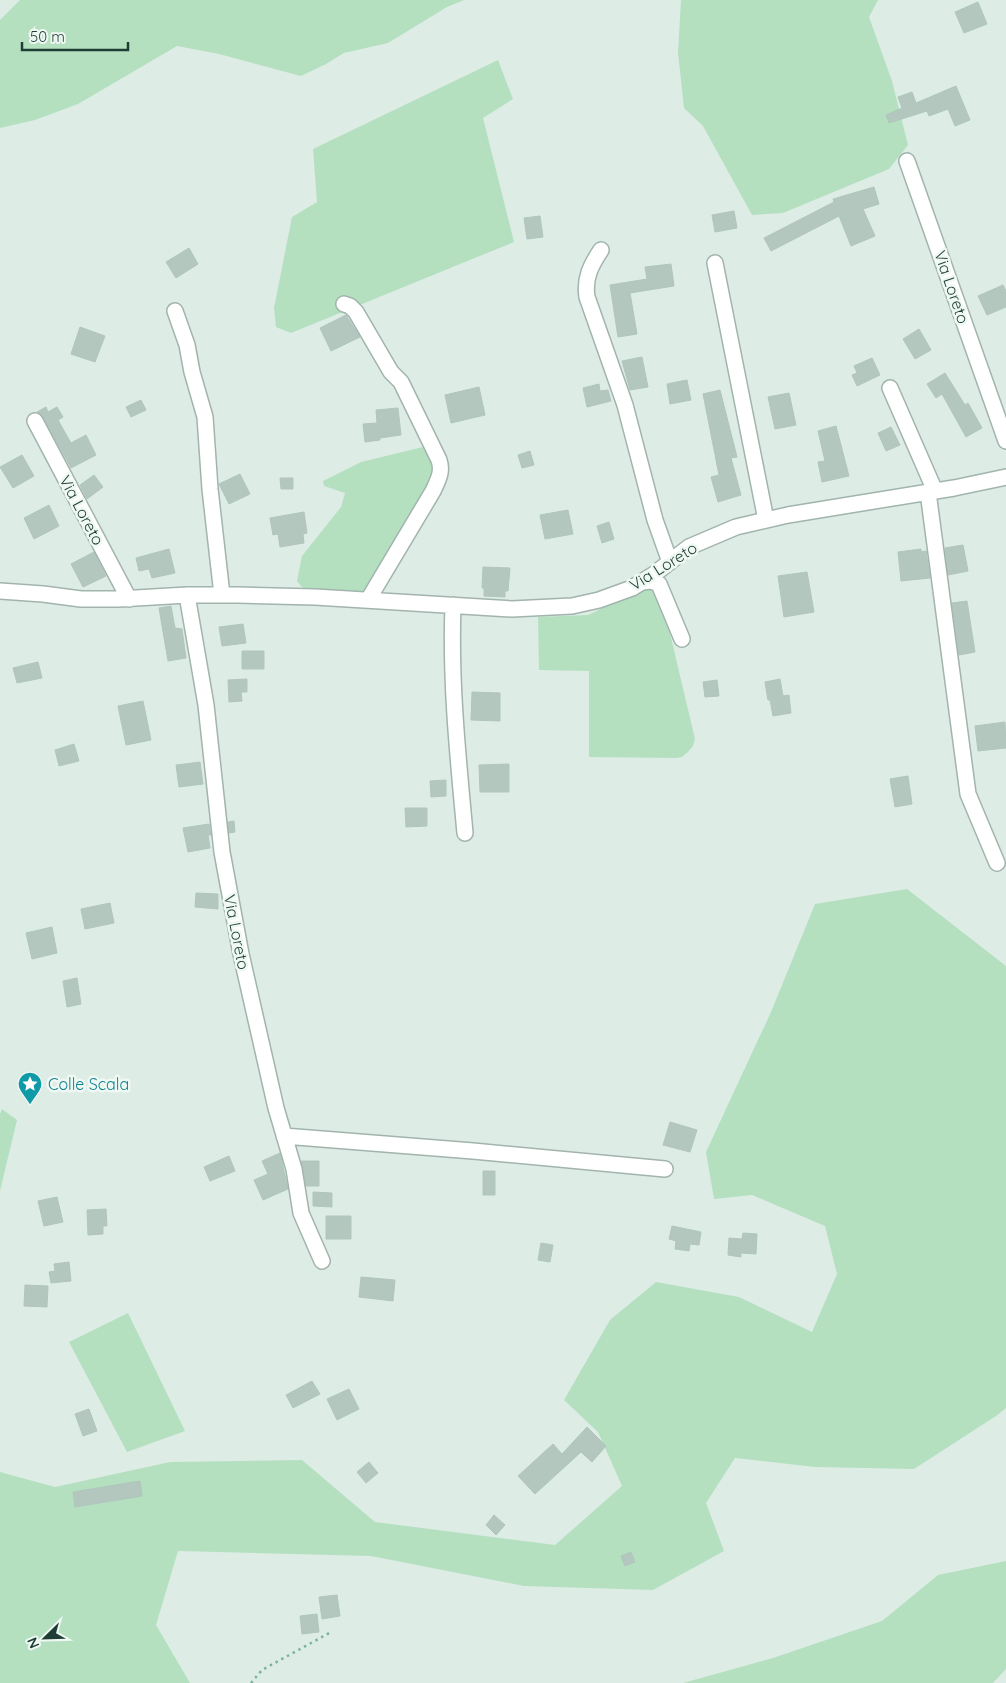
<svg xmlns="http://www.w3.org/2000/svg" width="1006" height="1683" font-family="Quicksand,sans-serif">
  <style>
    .green { fill: #b4e0c0 }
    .building { fill: #b3c7bf; stroke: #b0c6bd }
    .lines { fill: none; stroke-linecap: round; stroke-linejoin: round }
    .minor-casing { stroke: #a1b4ad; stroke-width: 18 }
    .path { stroke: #7bb3a1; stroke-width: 2.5; stroke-dasharray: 2.5 4; stroke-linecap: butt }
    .minor { stroke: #fff; stroke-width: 15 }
    .labels { text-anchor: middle; stroke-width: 5; stroke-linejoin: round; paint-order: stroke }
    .street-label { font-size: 16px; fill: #1e3e35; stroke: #eff8f3 }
    .culture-label { font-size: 16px; fill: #0d838f; stroke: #eff8f3; text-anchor: start }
  </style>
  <rect width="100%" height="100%" fill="#deece6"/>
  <path class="green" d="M 20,0 L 464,0 L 447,7 L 388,43 L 344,53 L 326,64 L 301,76 L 219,54 L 177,46 L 78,104 L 35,120 L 0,128 L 0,20 Z
    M 681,0 L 878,0 L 869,17 L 892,81 L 908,145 L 889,169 L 783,213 L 752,215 L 703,126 L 684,108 L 678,53 Z
    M 498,60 L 513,99 L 483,118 L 514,242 L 291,333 L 276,327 L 274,308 L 292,217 L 317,202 L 313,149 Z
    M 423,447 L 429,452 L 437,467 L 368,593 L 310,591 L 302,587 L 297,581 L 302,556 L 341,507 L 345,493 L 324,486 L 323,481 L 361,462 Z
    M 645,588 L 654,590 L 664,608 L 695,739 L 693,746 L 688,752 L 682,757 L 676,758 L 589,757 L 589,671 L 539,670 L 538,617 L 588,615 Z
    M 907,889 L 1006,966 L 1006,1408 L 996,1416 L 914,1469 L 815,1467 L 735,1458 L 706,1503 L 724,1551 L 653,1590 L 524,1586 L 371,1556 L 178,1551 L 156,1625 L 190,1683 L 0,1683 L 0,1472 L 55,1487 L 170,1462 L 302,1460 L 375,1522 L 555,1545 L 622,1486 L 598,1432 L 564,1400 L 610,1320 L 656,1282 L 739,1297 L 812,1332 L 837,1274 L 825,1226 L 752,1195 L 714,1199 L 706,1152 L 771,1012 L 815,904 Z
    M 2,1109 L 17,1120 L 0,1191 L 0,1114 Z
    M 128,1313 L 185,1431 L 127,1452 L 69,1342 Z
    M 1006,1561 L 1006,1669 L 993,1683 L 683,1683 L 773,1658 L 882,1621 L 938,1575 Z"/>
  <path class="building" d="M 978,2 L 987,24 L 964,33 L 955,12 Z
    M 956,86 L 970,120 L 955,126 L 948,109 L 929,116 L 927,111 L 889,123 L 886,115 L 902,108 L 898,97 L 912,92 L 916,103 Z
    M 874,187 L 879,204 L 863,209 L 875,236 L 851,246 L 839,216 L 771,251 L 764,238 L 834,202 L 833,199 Z
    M 734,211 L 737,228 L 715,232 L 712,215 Z
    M 540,216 L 543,237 L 527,239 L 524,218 Z
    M 189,248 L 198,264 L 176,278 L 166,262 Z
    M 671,264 L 674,286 L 630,293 L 637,334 L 618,337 L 610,285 L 647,279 L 645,267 Z
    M 1003,285 L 1006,291 L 1006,307 L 987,315 L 978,296 Z
    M 346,315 L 360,337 L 331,351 L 320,328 Z
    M 80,327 L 105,336 L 95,362 L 71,354 Z
    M 919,329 L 931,350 L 915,359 L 903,339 Z
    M 642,357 L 648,387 L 630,390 L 622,361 Z
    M 872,358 L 880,375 L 857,386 L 852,375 L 857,373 L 854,366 Z
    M 945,373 L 965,405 L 968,403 L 982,428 L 966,437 L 942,394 L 936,398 L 927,384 Z
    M 687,380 L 691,400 L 670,404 L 667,384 Z
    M 599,384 L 600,391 L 608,390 L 611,401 L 587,407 L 583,388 Z
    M 479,387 L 485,415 L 451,423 L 445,395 Z
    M 720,390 L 737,457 L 731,458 L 741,495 L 718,502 L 711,477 L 719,475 L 703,394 Z
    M 789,393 L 796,425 L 775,429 L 768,397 Z
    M 141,400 L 146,410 L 131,417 L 126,407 Z
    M 46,407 L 48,412 L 57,407 L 63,417 L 58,420 L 71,443 L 86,435 L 96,455 L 71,468 L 43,417 L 37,412 Z
    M 398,408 L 401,435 L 380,438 L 380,440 L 365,442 L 363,424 L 377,423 L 376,410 Z
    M 836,426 L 849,476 L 822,482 L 818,462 L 825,461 L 818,431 Z
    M 891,427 L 900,445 L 886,451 L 878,433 Z
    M 530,451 L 534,465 L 522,468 L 518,455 Z
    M 22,455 L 34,476 L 13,488 L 0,467 Z
    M 240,474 L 250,494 L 229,504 L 219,484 Z
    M 94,475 L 103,487 L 87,499 L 80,485 Z
    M 280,478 L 293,478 L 293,489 L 281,489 Z
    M 49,505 L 59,526 L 34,539 L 24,518 Z
    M 568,510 L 573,534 L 545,539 L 540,515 Z
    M 304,512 L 307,533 L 303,534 L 304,543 L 280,547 L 278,534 L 273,535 L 270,518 Z
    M 609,522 L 614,539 L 602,543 L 597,526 Z
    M 963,545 L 968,571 L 948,575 L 945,548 Z
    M 169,549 L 175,573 L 152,578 L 149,569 L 139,571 L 136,558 Z
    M 921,549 L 921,552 L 926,551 L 930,578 L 901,581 L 898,552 Z
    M 94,552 L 106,576 L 83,587 L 71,564 Z
    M 483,567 L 510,568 L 508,591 L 505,591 L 505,597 L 484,596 L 484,588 L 482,588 Z
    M 807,572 L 814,612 L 784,617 L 778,576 Z
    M 967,601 L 975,652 L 959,655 L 952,603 Z
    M 171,606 L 175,628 L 182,629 L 186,658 L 168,661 L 159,608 Z
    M 243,624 L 246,643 L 222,646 L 219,627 Z
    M 242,651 L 264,651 L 264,669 L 242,669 Z
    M 38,662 L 42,678 L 17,683 L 13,668 Z
    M 247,679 L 247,692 L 241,692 L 242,701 L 229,702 L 228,680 Z
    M 780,679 L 783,696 L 789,695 L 791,713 L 773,716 L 770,700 L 768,700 L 765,682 Z
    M 717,680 L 719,696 L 705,697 L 703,682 Z
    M 472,692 L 500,693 L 500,721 L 471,720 Z
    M 143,701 L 151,740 L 126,745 L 118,706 Z
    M 1005,722 L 1006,748 L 978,751 L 975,726 Z
    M 74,744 L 79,761 L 59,766 L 55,750 Z
    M 200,762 L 203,784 L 179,787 L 176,765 Z
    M 509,764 L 509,792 L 480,792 L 479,765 Z
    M 908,776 L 912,804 L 895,807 L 890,779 Z
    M 446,780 L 446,796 L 431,797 L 430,781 Z
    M 405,808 L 427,808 L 427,826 L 406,827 Z
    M 234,821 L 235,832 L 229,833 L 228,822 Z
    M 209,824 L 211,835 L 208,835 L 210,848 L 188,852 L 183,828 Z
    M 196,893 L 218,894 L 218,909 L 195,907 Z
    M 110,903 L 114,923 L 85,929 L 81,909 Z
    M 52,927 L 57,953 L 32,959 L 26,933 Z
    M 77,978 L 81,1004 L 67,1007 L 63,981 Z
    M 670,1122 L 697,1130 L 690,1152 L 663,1145 Z
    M 280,1153 L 288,1189 L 263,1200 L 254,1180 L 268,1174 L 262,1161 Z
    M 229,1156 L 235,1171 L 210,1181 L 204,1167 Z
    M 301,1161 L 319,1161 L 319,1186 L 306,1186 Z
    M 483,1171 L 495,1171 L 495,1195 L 483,1195 Z
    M 313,1192 L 332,1193 L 332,1207 L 313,1206 Z
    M 57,1197 L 63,1222 L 44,1226 L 38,1201 Z
    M 106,1209 L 107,1226 L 103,1226 L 103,1234 L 88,1235 L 87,1210 Z
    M 326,1216 L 351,1216 L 351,1239 L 326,1239 Z
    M 672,1226 L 701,1232 L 699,1245 L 690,1244 L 689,1251 L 675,1249 L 676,1241 L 669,1239 Z
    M 743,1233 L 757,1234 L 756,1254 L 741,1253 L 741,1257 L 728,1255 L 729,1238 L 742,1239 Z
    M 541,1243 L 553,1245 L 550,1262 L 538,1260 Z
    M 69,1262 L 71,1281 L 51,1283 L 49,1272 L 55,1271 L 54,1264 Z
    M 361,1277 L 395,1280 L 393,1301 L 359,1297 Z
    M 25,1285 L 48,1286 L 47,1307 L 24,1306 Z
    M 312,1381 L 320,1394 L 293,1408 L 286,1395 Z
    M 349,1389 L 359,1409 L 337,1420 L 327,1399 Z
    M 89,1409 L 97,1431 L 83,1436 L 75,1414 Z
    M 587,1427 L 606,1446 L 592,1462 L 581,1452 L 535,1494 L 518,1476 L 553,1444 L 562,1454 Z
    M 369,1462 L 378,1473 L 366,1483 L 357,1472 Z
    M 140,1481 L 142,1496 L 75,1507 L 73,1492 Z
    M 494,1515 L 505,1525 L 496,1535 L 486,1525 Z
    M 631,1552 L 635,1562 L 625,1566 L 621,1556 Z
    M 337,1595 L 340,1616 L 322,1619 L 319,1597 Z
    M 317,1614 L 319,1632 L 302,1634 L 300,1616 Z"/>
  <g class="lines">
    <defs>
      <path id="minor" d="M 907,161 L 1006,441
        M 601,250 C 591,265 584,278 587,297 L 625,405 L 655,520 L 670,562
        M 715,263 L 766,520
        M 344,304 L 350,306 L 356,312 L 391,372 L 401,382 L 439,460 C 443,472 438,480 433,491 L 368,600
        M 175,311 L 187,345 L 192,372 L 205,417 L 210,489 L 222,595
        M 890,388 L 935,491
        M 35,421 L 129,599
        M 928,492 L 968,794 L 997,863
        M 642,582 L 651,581 L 659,584 L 682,639
        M 0,591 L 43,594 L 81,599 L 119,599 L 187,595 L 238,595 L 315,597 L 512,609 L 572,606 L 599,600 L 632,588 L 653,575 L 689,547 L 736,527 L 788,515 L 954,488 L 1006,477
        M 187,595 L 206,705 L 222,852 L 241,954 L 276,1108 L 294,1169 L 301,1213 L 322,1261
        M 453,605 C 450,682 458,757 465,833
        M 284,1136 L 473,1151 L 665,1169"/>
    </defs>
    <use href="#minor" class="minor-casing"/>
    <path class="path" d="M 251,1683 L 262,1670 L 331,1632"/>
    <use href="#minor" class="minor"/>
  </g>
  <defs>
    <symbol id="sight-pin" viewBox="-11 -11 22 30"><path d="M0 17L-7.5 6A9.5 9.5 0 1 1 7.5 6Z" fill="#0f9aa8" stroke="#eff8f3"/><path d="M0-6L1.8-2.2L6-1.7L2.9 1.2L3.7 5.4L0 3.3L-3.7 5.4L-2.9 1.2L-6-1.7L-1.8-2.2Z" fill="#fff"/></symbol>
  </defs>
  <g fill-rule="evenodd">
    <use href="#sight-pin" x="16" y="1070" width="28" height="38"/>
  </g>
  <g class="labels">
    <g class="street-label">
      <text transform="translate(952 287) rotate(71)" y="6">Via Loreto</text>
      <text transform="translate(82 510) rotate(62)" y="6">Via Loreto</text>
      <text transform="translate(663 566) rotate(-32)" y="6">Via Loreto</text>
      <text transform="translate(237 932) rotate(79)" y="6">Via Loreto</text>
    </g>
    <g class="culture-label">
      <text x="48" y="1090">Colle Scala</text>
    </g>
  </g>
  <g transform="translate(45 1638) rotate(247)" stroke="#eff8f3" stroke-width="4" paint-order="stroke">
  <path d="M0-4L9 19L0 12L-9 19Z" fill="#1e3e35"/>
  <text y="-8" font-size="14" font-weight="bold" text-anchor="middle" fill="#1e3e35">N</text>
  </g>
  <path d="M22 42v8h106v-8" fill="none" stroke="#1e3e35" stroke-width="2.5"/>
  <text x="30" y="42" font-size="15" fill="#1e3e35" stroke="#eff8f3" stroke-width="4" paint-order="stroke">50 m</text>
</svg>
